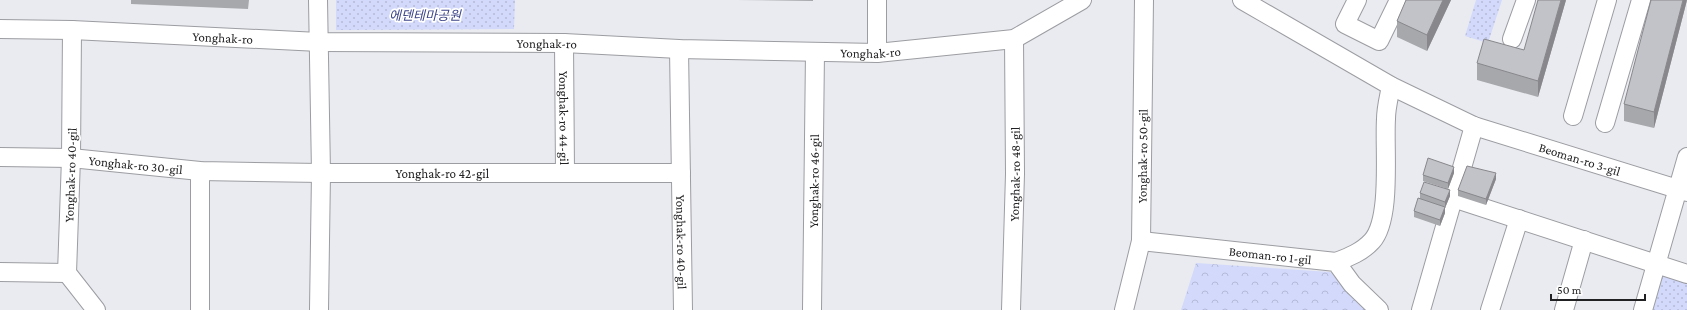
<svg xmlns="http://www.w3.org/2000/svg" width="1687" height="310" font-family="'Crimson Pro','Noto Sans KR',serif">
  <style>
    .forest { fill: url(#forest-crowns) }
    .park { fill: url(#park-dots) }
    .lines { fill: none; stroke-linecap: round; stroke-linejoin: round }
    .minor-casing { stroke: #9c9da2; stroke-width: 20 }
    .minor { stroke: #fff; stroke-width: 18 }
    .wall { fill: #a7a8ac }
    .shaded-wall { fill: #88888c }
    .building { fill: #c2c3c8; stroke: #88888c }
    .labels { text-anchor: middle; stroke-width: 3.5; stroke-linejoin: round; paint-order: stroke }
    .park-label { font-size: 13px; font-style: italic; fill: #3e4689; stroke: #fff }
    .street-label { font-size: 13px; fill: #212123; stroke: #fff }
  </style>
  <defs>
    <pattern id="forest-crowns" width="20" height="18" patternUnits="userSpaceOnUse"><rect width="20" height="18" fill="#d2d9fb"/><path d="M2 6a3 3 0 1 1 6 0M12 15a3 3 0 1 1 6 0" fill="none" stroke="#b4bad7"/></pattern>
    <pattern id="park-dots" width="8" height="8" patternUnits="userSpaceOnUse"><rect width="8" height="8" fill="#d2d9fb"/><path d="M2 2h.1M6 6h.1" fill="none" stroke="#b4bad7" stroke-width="1.8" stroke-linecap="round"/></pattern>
  </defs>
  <rect width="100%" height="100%" fill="#eaebf0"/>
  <path class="forest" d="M 1196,263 L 1330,272 L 1371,310 L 1181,310 Z"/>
  <path class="park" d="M 336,0 L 515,0 L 514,29 L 336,30 Z
    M 1476,0 L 1502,0 L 1488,43 L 1465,36 Z
    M 1659,274 L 1687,280 L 1687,310 L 1648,310 Z"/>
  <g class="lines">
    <defs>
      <g id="minor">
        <path d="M 318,0 L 321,173 L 319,310"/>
        <path id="s1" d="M 1242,0 L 1391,86 L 1474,126 L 1687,192"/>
        <path d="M 1357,0 L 1345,24 L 1379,41 L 1399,0"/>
        <path id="s2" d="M 0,29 L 72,30 L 319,42 L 564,43 L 679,49 L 877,53 L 1014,39 L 1082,0"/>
        <path d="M 72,30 L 71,158 L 67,273 L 96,310"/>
        <path d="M 1512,39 L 1526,0"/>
        <path id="s3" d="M 564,43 L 565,173"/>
        <path id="s4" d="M 679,49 L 683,310"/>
        <path d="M 877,53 L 877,0"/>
        <path d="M 1573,116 L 1607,0"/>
        <path d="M 1605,123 L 1641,0"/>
        <path id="s5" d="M 0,157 L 71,158 L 200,171 L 321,173 L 681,173"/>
        <path d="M 1453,198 L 1687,274"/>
        <path id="s6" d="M 1141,241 L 1336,262 L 1352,284 L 1379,310"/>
        <path d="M 1336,262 C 1349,257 1362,252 1372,241 C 1392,219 1384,148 1386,119 C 1386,108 1389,97 1391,86"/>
        <path d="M 0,272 L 67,273"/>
        <path d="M 200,310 L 200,171"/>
        <path id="s7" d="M 812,310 L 815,52"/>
        <path id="s8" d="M 1011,310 L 1015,174 L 1014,39"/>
        <path id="s9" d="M 1124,310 L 1141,241 L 1144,0"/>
        <path d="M 1421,310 L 1474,126"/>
        <path d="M 1490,310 L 1519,219"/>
        <path d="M 1564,310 L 1584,240"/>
        <path d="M 1643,310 L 1687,157"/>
      </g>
    </defs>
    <use href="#minor" class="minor-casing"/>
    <use href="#minor" class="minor"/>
  </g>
  <path class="wall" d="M 131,0 L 249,0 L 248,9 L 131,4 Z
    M 736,0 L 813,0 L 813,1 Z
    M 1406,0 L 1451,0 L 1427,51 L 1397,37 L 1397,21 Z
    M 1566,0 L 1538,97 L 1477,80 L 1477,63 L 1524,50 Z
    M 1687,0 L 1654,128 L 1624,121 L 1624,104 Z
    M 1454,173 L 1448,189 L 1423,181 L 1423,175 Z
    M 1496,179 L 1486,205 L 1458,196 L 1458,190 Z
    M 1420,193 L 1450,196 L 1445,208 L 1445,213 L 1440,226 L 1414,217 L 1414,211 L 1420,199 Z"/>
  <path class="shaded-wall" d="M 1443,0 L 1451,0 L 1427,51 L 1427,35 Z
    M 1561,0 L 1566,0 L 1538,97 L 1538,81 Z
    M 1683,0 L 1687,0 L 1654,128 L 1654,112 Z
    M 1454,167 L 1454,173 L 1448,189 L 1448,183 Z
    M 1496,173 L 1496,179 L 1486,205 L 1486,199 Z
    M 1450,190 L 1450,196 L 1445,208 L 1445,202 Z
    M 1445,207 L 1445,213 L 1440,226 L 1440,220 Z"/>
  <path class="building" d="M 1406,0 L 1443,0 L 1427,35 L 1397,21 Z
    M 1538,0 L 1561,0 L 1538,81 L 1477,63 L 1484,39 L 1524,50 Z
    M 1651,0 L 1683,0 L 1654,112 L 1624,104 Z
    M 1428,158 L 1454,167 L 1448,183 L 1423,175 Z
    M 1467,166 L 1496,173 L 1486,199 L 1458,190 Z
    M 1424,182 L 1450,190 L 1445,202 L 1420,193 Z
    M 1418,198 L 1445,207 L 1440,220 L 1414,211 Z"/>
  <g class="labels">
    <g class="park-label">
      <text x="425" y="20">에덴테마공원</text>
    </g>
    <g class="street-label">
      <text dy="5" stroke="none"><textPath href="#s2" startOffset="223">Yonghak-ro</textPath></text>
      <text dy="5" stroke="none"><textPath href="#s2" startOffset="547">Yonghak-ro</textPath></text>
      <text dy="5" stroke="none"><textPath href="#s2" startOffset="871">Yonghak-ro</textPath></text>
      <text dy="5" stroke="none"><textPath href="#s3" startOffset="75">Yonghak-ro 44-gil</textPath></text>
      <text dy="5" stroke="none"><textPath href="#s9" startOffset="156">Yonghak-ro 50-gil</textPath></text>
      <text dy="5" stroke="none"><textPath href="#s1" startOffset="375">Beoman-ro 3-gil</textPath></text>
      <text dy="5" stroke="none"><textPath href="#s5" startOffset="136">Yonghak-ro 30-gil</textPath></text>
      <text dy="5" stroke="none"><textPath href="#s5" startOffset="443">Yonghak-ro 42-gil</textPath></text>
      <text dy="5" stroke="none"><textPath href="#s8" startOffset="136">Yonghak-ro 48-gil</textPath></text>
      <text transform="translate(70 175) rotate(-88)" y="5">Yonghak-ro 40-gil</text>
      <text dy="5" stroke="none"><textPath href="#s7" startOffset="129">Yonghak-ro 46-gil</textPath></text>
      <text dy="5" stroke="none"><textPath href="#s4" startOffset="193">Yonghak-ro 40-gil</textPath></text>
      <text dy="5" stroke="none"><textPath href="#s6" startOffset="130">Beoman-ro 1-gil</textPath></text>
    </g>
  </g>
  <path d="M1551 294v6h94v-6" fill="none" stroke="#212123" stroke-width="2"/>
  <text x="1557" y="294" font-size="12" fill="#212123" stroke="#ffffff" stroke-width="3" paint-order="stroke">50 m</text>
</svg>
